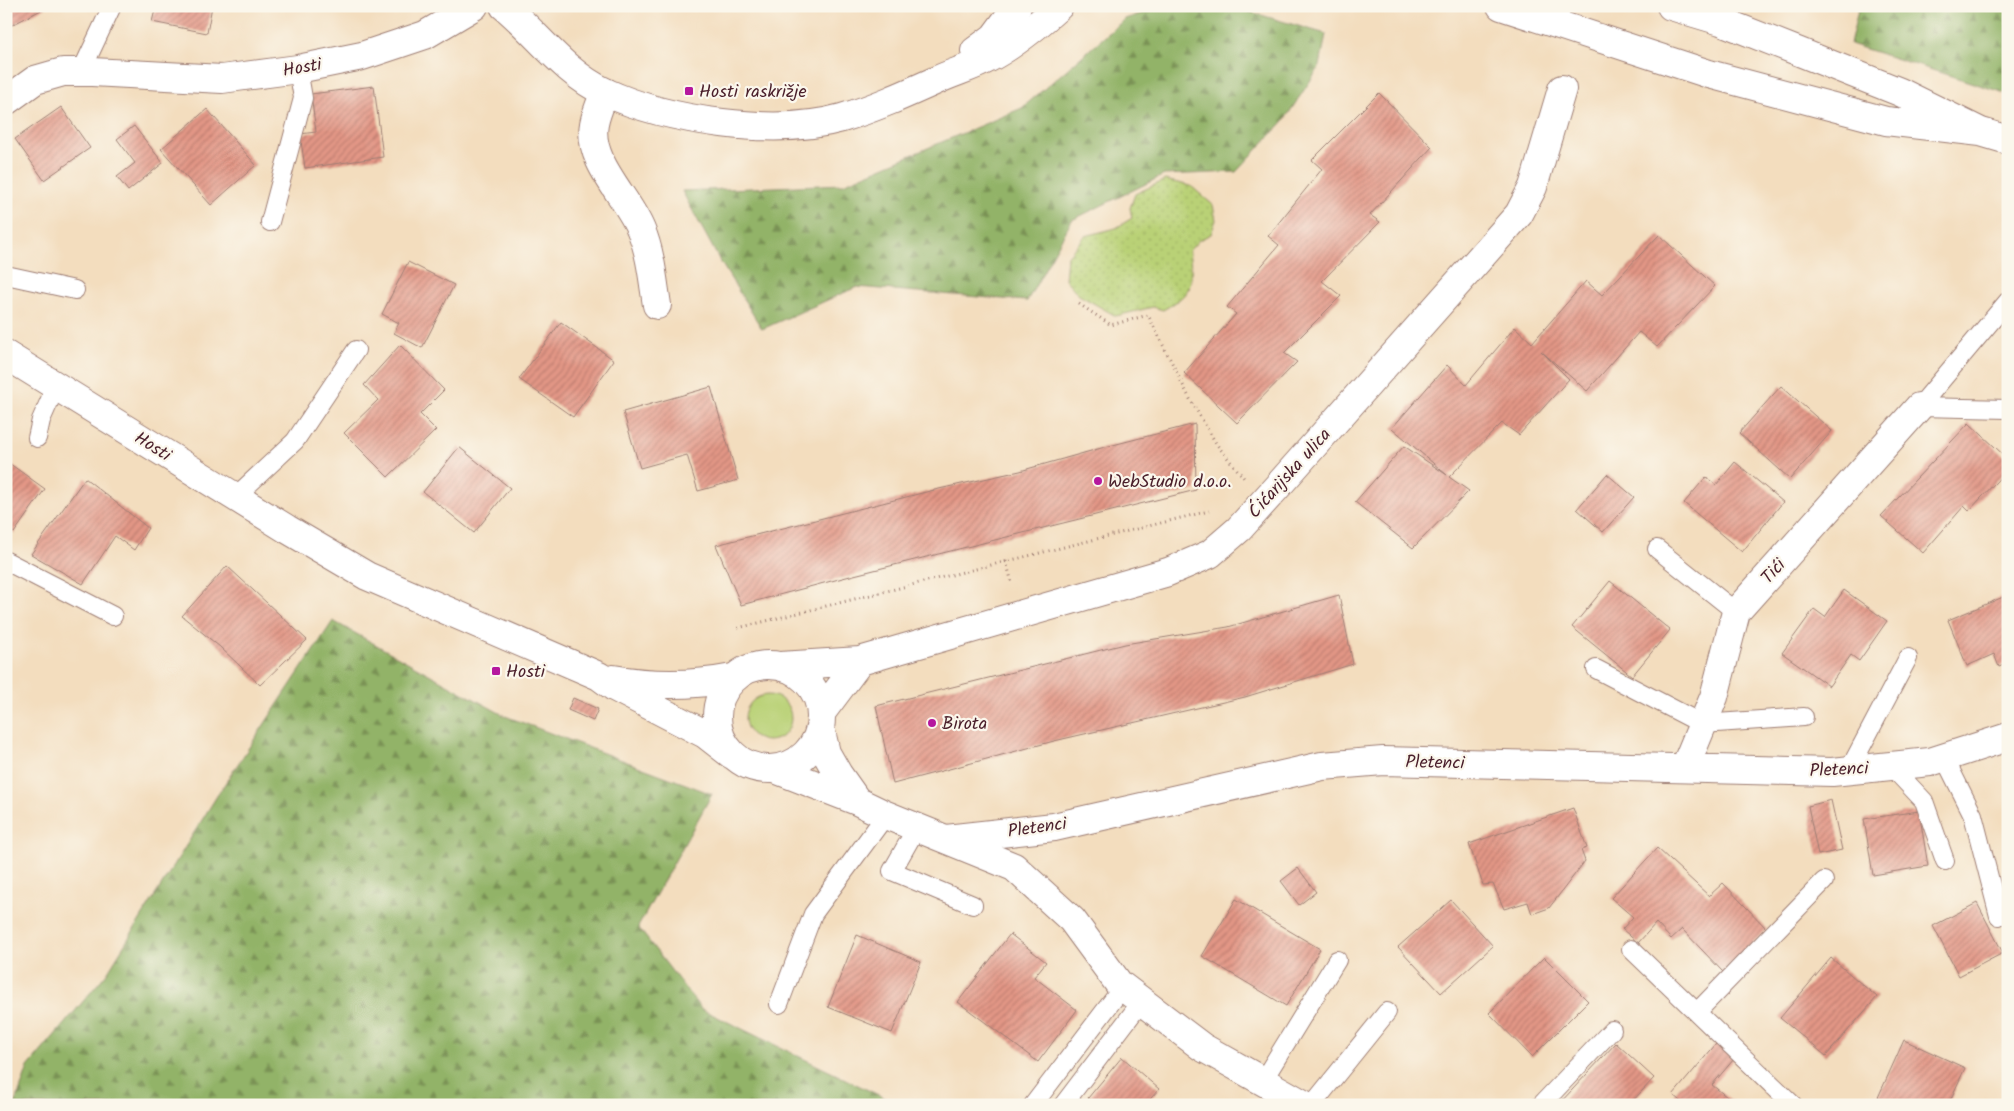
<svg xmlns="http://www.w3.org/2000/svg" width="2014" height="1111" font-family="Kalam,sans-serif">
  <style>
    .green { fill: #b9d176; stroke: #827850 }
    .forest { fill: url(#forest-firs); stroke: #6e6949 }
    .park { fill: url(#park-dots); stroke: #827850 }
    .building { fill: url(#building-hatch) }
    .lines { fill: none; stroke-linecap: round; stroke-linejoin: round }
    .service-casing { stroke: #9e7e74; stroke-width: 20 }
    .minor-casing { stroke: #9e7e74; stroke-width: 30 }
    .tertiary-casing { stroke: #9e7e74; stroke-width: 30 }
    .secondary-casing { stroke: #9e7e74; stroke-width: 30 }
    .path { stroke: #9e7e74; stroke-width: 3; stroke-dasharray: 1 4; stroke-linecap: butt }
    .service { stroke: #fff; stroke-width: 18 }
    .minor { stroke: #fff; stroke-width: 28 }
    .tertiary { stroke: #fff; stroke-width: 28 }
    .secondary { stroke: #fff; stroke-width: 28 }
    .poi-dot { fill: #b5179e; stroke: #fbf7ec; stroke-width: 2 }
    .labels { text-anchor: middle; stroke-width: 4.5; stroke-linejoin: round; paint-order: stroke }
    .street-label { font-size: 18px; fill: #4a1f2b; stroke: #fbf7ec }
    .poi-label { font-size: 18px; fill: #4a1f2b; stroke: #fbf7ec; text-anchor: start }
  </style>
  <defs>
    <pattern id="forest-firs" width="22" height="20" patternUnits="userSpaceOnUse" patternTransform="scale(1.25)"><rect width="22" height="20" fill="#92b367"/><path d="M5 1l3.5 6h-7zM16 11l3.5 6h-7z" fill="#799155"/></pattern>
    <pattern id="park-dots" width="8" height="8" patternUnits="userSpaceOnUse" patternTransform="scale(1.25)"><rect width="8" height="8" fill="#b9d176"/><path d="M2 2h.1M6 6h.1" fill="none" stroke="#a1b366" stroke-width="1.8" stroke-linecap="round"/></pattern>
    <pattern id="building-hatch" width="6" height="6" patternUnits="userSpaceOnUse" patternTransform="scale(1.25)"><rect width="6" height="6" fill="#e39786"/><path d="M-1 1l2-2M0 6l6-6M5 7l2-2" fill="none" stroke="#ba7b6e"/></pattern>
  </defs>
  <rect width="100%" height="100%" fill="#fbf7ec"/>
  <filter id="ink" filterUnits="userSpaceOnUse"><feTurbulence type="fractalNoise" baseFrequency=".02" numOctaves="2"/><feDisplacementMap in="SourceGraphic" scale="10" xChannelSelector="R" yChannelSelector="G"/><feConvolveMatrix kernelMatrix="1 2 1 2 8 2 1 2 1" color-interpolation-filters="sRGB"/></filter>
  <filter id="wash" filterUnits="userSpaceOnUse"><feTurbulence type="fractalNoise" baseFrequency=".0096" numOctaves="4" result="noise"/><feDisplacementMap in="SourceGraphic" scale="20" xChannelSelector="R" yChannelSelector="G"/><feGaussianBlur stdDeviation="1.12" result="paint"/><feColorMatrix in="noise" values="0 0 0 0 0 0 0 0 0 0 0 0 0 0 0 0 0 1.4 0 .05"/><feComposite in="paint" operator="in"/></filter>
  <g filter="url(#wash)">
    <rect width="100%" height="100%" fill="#f3ddbe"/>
    <path class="green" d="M745 718a23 23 0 1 1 46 0a23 23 0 1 1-46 0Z"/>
    <path class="forest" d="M 1165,6 L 1230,6 L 1326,34 L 1320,66 L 1283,122 L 1236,172 L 1164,175 L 1072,220 L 1027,301 L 857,287 L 762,329 L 720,261 L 682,191 L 843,184 L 1022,108 L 1125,19 Z
      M 1859,6 L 2008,6 L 2008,94 L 1850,44 Z
      M 333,621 L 505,716 L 712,794 L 638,927 L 701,1009 L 899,1105 L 15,1105 L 28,1067 L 107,973 L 220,791 Z"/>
    <path class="park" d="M 1165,180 L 1191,186 L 1213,205 L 1216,220 L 1211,234 L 1199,240 L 1189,251 C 1194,285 1193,293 1163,310 L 1153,307 L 1116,316 L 1079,295 L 1065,279 L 1067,257 L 1085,236 L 1116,228 L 1132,218 L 1130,208 L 1135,194 Z"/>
    <g id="blocks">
      <path class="building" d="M 6,6 L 45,6 L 45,8 L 8,27 Z
        M 156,6 L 212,6 L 207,33 L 152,22 Z
        M 374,86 L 383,157 L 305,168 L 300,134 L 316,132 L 311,94 Z
        M 1379,93 L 1432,147 L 1370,215 L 1380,222 L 1322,281 L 1341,296 L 1284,353 L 1297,362 L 1237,423 L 1184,373 L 1236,314 L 1227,307 L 1279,245 L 1268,236 L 1322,169 L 1312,160 Z
        M 61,107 L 90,148 L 44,180 L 15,139 Z
        M 207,109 L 256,165 L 211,205 L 161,149 Z
        M 134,126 L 163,163 L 128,191 L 117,177 L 135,163 L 117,139 Z
        M 1659,235 L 1715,286 L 1657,347 L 1639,332 L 1587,391 L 1541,351 L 1569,379 L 1519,435 L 1502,423 L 1449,477 L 1469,491 L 1413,548 L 1355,502 L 1404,446 L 1447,475 L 1392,428 L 1447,365 L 1466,385 L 1515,327 L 1532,343 L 1586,281 L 1602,295 Z
        M 408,262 L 454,285 L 422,348 L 394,333 L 399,323 L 382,314 Z
        M 561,322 L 614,360 L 573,417 L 519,379 Z
        M 400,345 L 444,390 L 420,414 L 436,430 L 388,477 L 344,433 L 378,400 L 364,385 Z
        M 1781,386 L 1832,431 L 1790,479 L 1739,433 Z
        M 711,387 L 738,480 L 698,491 L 687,455 L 640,468 L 623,412 Z
        M 1969,423 L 2008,459 L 2008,469 L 1969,511 L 1964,506 L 1923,553 L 1881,516 Z
        M 1195,424 L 1196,490 L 854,575 L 741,605 L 716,545 L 930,491 L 1020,471 L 1105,447 Z
        M 459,447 L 510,488 L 474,533 L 423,492 Z
        M 6,461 L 45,489 L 14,533 L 6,527 Z
        M 1735,462 L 1783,502 L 1742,552 L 1684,503 L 1706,477 L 1716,485 Z
        M 1607,474 L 1634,497 L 1603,532 L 1577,509 Z
        M 85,478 L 148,528 L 134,550 L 115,536 L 83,584 L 31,554 Z
        M 227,566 L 307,640 L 260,685 L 220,647 L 182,616 Z
        M 1610,581 L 1670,630 L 1632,676 L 1572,627 Z
        M 1844,590 L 1887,621 L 1859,661 L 1851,655 L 1829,686 L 1782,653 L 1814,609 L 1825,617 Z
        M 1339,595 L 1353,664 L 1245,697 L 1054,741 L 893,784 L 876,706 L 1125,644 L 1228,627 Z
        M 2008,595 L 2008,663 L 1999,667 L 1994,654 L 1967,666 L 1948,620 Z
        M 573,698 L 598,709 L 593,721 L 568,710 Z
        M 1831,800 L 1842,850 L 1818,855 L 1808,806 Z
        M 1573,808 L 1587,848 L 1581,850 L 1585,861 L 1549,908 L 1532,914 L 1528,902 L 1504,909 L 1493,884 L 1483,885 L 1469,844 Z
        M 1919,811 L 1928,866 L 1873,875 L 1864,819 Z
        M 1657,848 L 1709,896 L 1723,883 L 1767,929 L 1723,972 L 1682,929 L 1671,939 L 1656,923 L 1638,943 L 1622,929 L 1633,917 L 1611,898 Z
        M 1298,868 L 1316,892 L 1299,905 L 1281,881 Z
        M 1236,899 L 1320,949 L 1286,1006 L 1202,956 Z
        M 1451,900 L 1493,946 L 1441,993 L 1398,947 Z
        M 1977,903 L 2003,953 L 1959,976 L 1933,926 Z
        M 1010,934 L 1046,962 L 1034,977 L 1077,1010 L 1038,1062 L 958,1002 Z
        M 857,935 L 921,962 L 892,1033 L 828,1007 Z
        M 1544,957 L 1588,1001 L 1532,1057 L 1489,1013 Z
        M 1831,958 L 1877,997 L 1826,1056 L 1780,1018 Z
        M 1904,1040 L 1965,1068 L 1948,1105 L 1882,1105 L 1876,1102 Z
        M 1616,1043 L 1654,1078 L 1629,1105 L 1558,1105 Z
        M 1716,1044 L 1734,1059 L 1712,1085 L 1737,1105 L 1685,1105 L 1673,1095 Z
        M 1122,1057 L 1159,1089 L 1145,1105 L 1096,1105 L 1088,1098 Z"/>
    </g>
  </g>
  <g filter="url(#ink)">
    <use href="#blocks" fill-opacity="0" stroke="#9e7e74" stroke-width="1"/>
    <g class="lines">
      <defs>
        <path id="service" d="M 81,72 L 112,6
          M 270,222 L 303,98 L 298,69
          M 6,275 L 75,290
          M 1919,407 L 2008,301
          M 1919,407 L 2008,409
          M 37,438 L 41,420 L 56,386
          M 235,497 L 295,441 L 356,350
          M 1657,549 L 1736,612
          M 6,561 L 113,616
          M 1596,669 L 1702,724 L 1804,717
          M 1944,757 L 1973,815 L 1999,916
          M 1891,766 L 1924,801 L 1945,861
          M 1849,770 L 1908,658
          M 917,827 L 892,871 L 973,905
          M 1631,949 L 1793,1105
          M 779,1004 L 813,914 L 886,815
          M 1697,1012 L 1824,881
          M 1262,1082 L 1337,960
          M 1033,1105 L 1123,987
          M 1063,1105 L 1142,1001
          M 1312,1105 L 1387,1012
          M 1541,1105 L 1612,1030"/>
        <path id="minor" d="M 605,92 C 601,102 596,113 594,124 C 587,162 628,197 641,230 C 651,254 653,280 657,305
          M 6,355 L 287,529 L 367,576 L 599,676 L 614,687 L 705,734 L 732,755
          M 860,661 L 1168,572 L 1210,554 L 1239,529 L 1277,487 L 1519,214 L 1533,187 L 1562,89
          M717 717a52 52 0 1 1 104 0a52 52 0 1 1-104 0Z
          M 780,666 L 860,661 L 821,713
          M 613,679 C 653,686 692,686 733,678
          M 1685,767 L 1714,697 L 1736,612 L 1919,407
          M 775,769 L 857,801 L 838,774 L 826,753 L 820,727
          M 857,801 L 886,815 L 1014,867 L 1072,920 L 1119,984 L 1202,1047 L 1305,1105
          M 946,839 L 1054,827 L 1322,766 L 1383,761 L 1832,772 L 1930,762 L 2008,737"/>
        <path id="tertiary" d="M 6,101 L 35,80 L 63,72 L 92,72 L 222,79 L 298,69 L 362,56 L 425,35 L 474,6"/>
        <path id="secondary" d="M 504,6 C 538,34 564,73 605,92 C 668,121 775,137 842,118 C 875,108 906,94 937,80 C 954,72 973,67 989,58 C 1014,45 1038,25 1059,6
          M 1501,6 L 1709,74 L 1886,121 L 1981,132
          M 1671,6 L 1721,21 L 1792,49 L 1900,92 L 1981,132 L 2008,140
          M 975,51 L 994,37 L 1017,6"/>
      </defs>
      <use href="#service" class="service-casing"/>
      <use href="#minor" class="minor-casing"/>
      <use href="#tertiary" class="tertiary-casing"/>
      <use href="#secondary" class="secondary-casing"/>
      <path class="path" d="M 1079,304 L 1111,325 L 1148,315 L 1190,399 L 1217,445 L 1244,478
        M 1006,561 L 1012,583
        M 738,628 L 1209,511"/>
      <use href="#service" class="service"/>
      <use href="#minor" class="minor"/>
      <use href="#tertiary" class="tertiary"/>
      <use href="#secondary" class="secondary"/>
    </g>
  </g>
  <g class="poi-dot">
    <rect x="684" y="86" width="10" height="10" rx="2.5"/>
    <circle cx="1098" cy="481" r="5"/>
    <rect x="491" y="666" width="10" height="10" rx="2.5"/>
    <circle cx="932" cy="723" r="5"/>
  </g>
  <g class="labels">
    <g class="street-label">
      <text transform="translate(302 67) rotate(-10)" y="6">Hosti</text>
      <text transform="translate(153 446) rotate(32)" y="6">Hosti</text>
      <text transform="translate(1289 473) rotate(-48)" y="6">Ćićarijska ulica</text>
      <text transform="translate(1773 571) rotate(-48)" y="6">Tići</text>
      <text transform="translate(1435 762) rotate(1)" y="6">Pletenci</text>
      <text transform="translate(1839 769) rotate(-3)" y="6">Pletenci</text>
      <text transform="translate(1037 827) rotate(-8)" y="6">Pletenci</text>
    </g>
    <g class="poi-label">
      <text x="699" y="97">Hosti raskrižje</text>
      <text x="1108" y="487">WebStudio d.o.o.</text>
      <text x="506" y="677">Hosti</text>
      <text x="942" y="729">Birota</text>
    </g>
  </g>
  <rect width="2014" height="1111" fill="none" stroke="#fbf7ec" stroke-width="25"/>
</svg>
